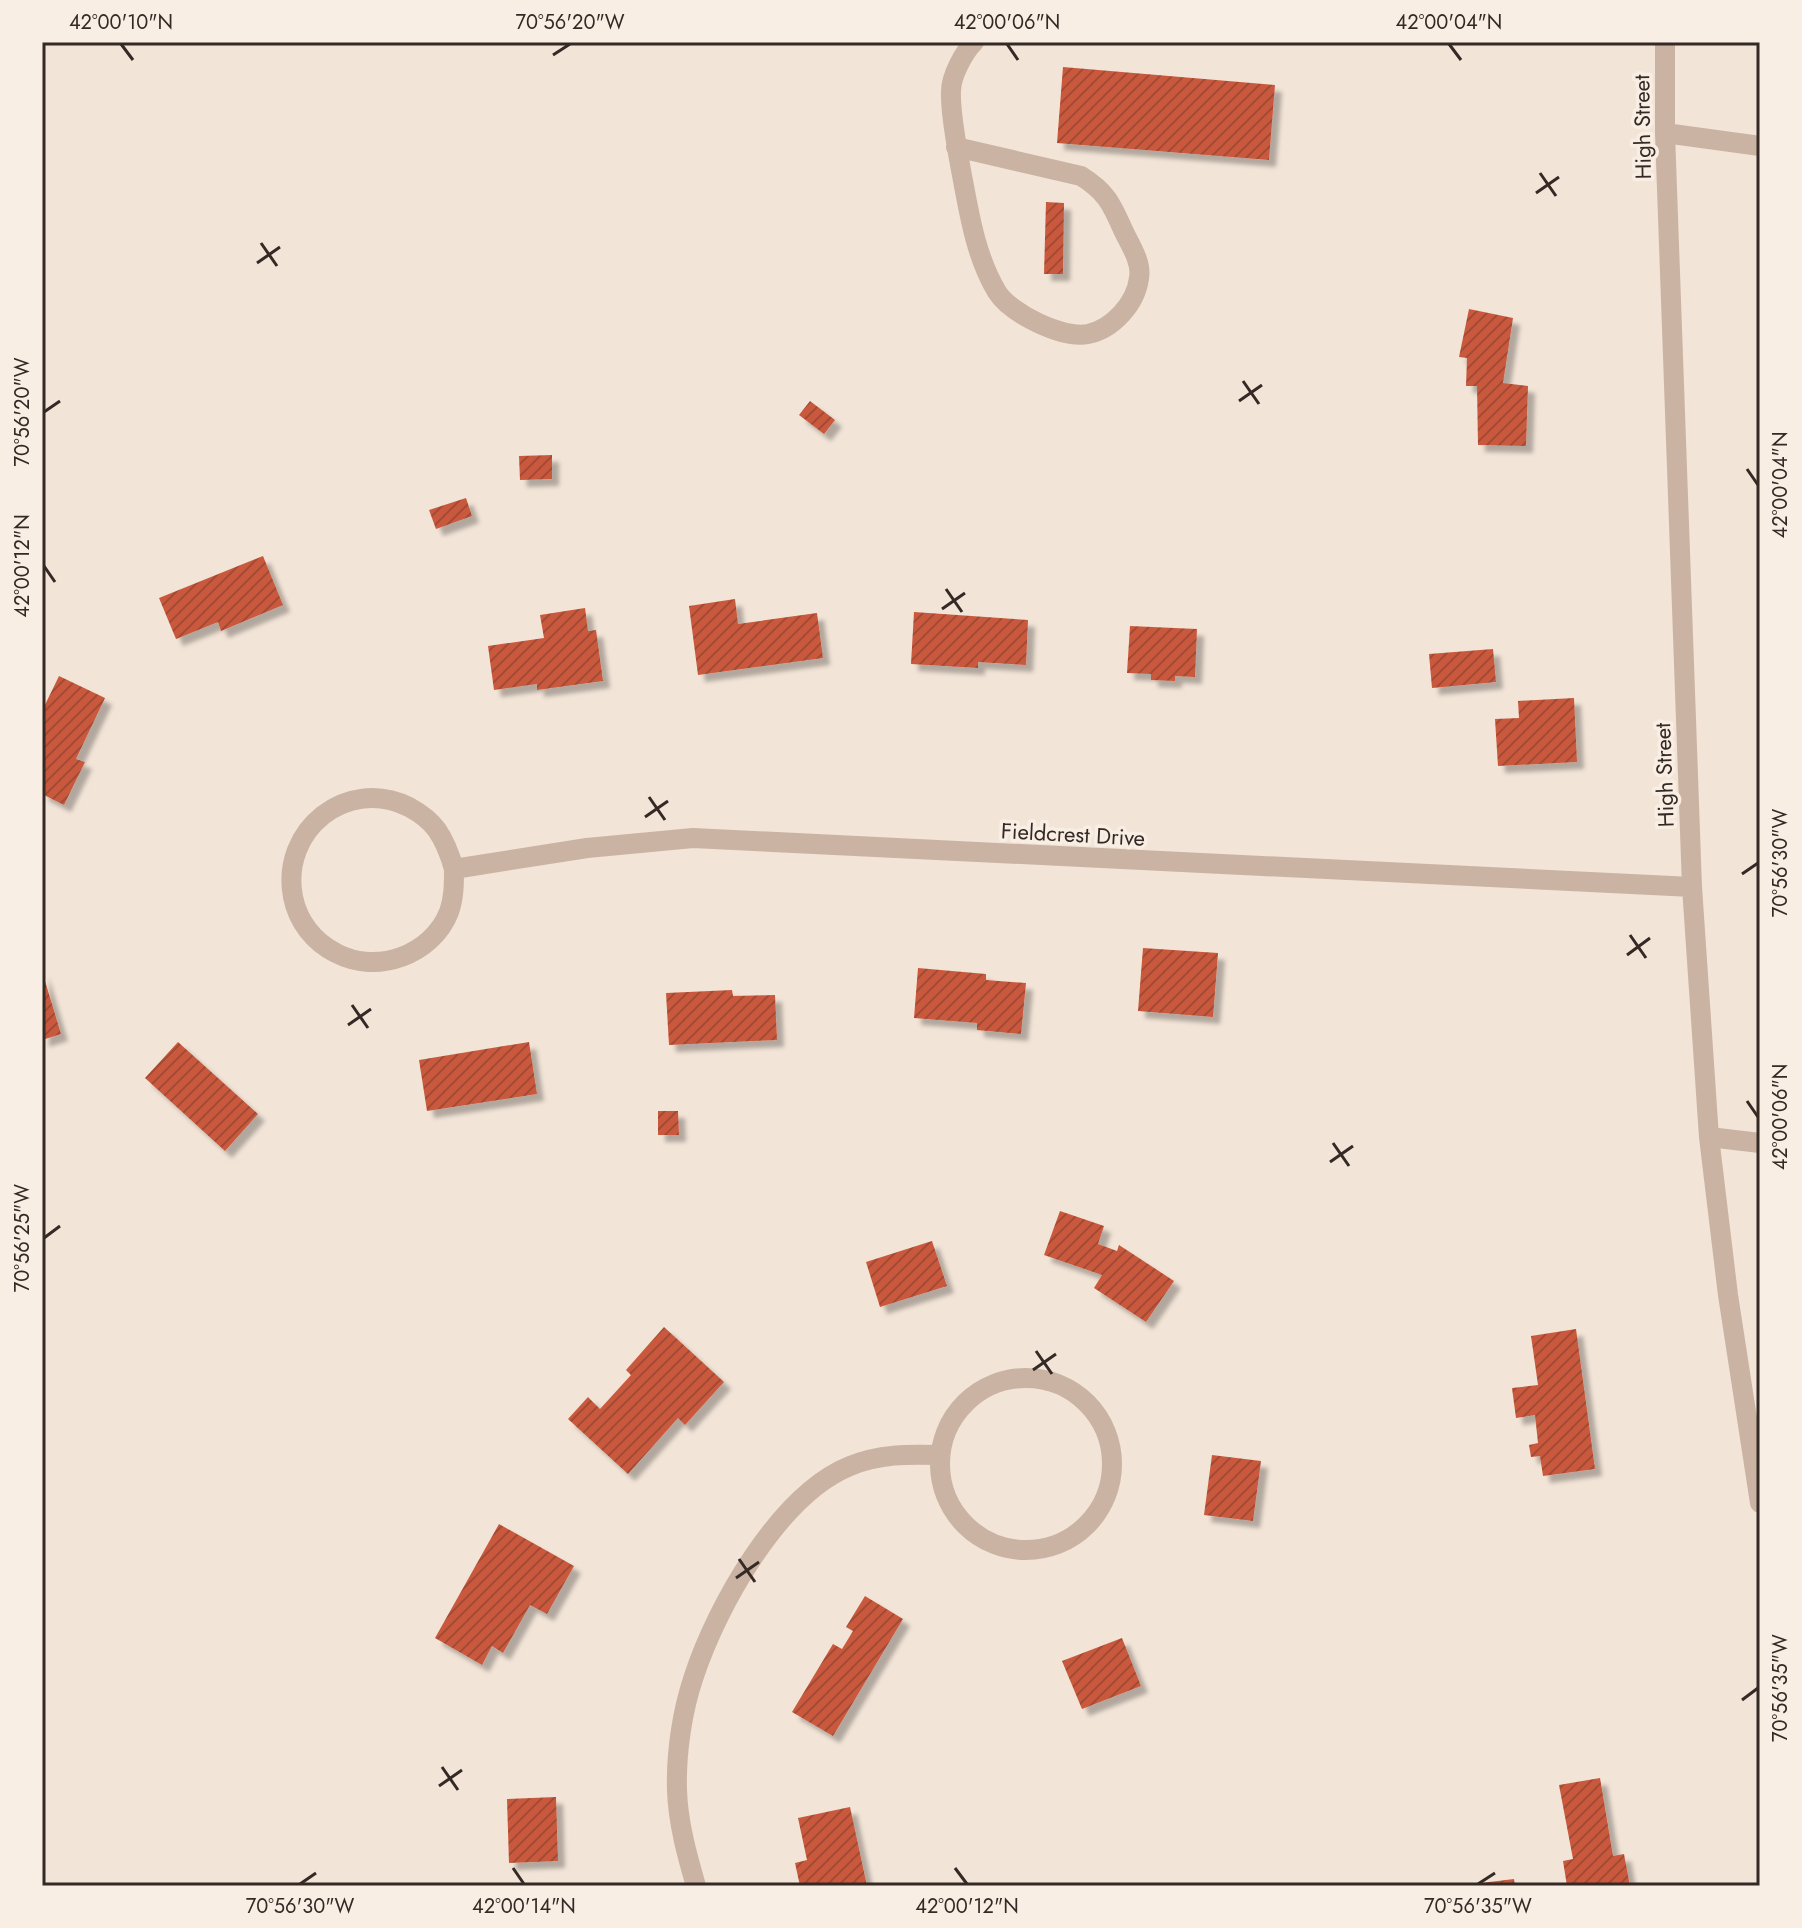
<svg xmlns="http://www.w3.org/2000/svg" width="1802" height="1928" font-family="Jost,sans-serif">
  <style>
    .building { fill: url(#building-hatch); filter: url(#shadow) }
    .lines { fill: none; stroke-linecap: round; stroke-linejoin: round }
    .minor { stroke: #cab3a3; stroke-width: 20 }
    .ticks { fill: none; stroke: #342925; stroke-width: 3 }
    .labels { text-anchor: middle; stroke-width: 7; stroke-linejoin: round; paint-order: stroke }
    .street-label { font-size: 22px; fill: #342925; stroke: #f9eee3 }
    .neatline { fill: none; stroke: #342925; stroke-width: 3 }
    .ticks-label { font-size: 20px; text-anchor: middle; fill: #342925 }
  </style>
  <defs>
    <pattern id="building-hatch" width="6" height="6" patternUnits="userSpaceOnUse" patternTransform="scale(2)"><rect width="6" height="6" fill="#ca593c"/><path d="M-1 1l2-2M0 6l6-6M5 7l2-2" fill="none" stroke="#a54a32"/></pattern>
    <filter id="shadow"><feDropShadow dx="7" dy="7" stdDeviation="2" flood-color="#0004"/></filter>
  </defs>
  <rect width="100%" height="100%" fill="#f2e4d7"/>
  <path class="building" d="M 1063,67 L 1275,85 L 1269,160 L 1057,143 Z
    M 1046,202 L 1064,203 L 1063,274 L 1044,274 Z
    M 1469,309 L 1513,318 L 1503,383 L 1528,386 L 1526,446 L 1478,445 L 1477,386 L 1466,386 L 1467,358 L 1459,357 Z
    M 810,401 L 835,420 L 824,434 L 799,415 Z
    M 552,455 L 552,479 L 520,480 L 519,456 Z
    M 466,498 L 472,516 L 436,529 L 429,510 Z
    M 263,556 L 283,605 L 221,631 L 218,622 L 176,639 L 159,598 Z
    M 735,599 L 738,624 L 817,613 L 823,658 L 698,675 L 689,606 Z
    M 585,608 L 588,631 L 596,630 L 603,681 L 537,690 L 537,684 L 494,690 L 488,646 L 544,638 L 540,615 Z
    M 914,612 L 1028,620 L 1026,665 L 978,662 L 978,668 L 911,664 Z
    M 1130,626 L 1197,629 L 1195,677 L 1175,676 L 1175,681 L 1151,680 L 1151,674 L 1127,673 Z
    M 1493,649 L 1496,682 L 1432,688 L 1429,654 Z
    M 59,676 L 105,698 L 76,759 L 85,762 L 64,805 L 42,794 L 42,711 Z
    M 1574,698 L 1577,762 L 1498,766 L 1495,719 L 1519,718 L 1518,701 Z
    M 1143,948 L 1218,953 L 1213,1017 L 1138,1011 Z
    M 918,968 L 986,974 L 986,980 L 1026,983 L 1021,1034 L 977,1030 L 977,1023 L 914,1018 Z
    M 42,971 L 61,1034 L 42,1040 Z
    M 732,990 L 733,996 L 775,995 L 777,1040 L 669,1045 L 666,993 Z
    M 178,1042 L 258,1114 L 225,1151 L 145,1078 Z
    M 529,1042 L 537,1094 L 427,1111 L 419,1060 Z
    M 658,1111 L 678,1111 L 679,1135 L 658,1135 Z
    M 1060,1211 L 1104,1226 L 1098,1244 L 1117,1251 L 1119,1245 L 1174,1281 L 1146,1322 L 1094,1288 L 1102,1275 L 1044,1255 Z
    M 932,1241 L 947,1286 L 880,1307 L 866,1262 Z
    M 664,1327 L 724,1382 L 685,1425 L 678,1418 L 628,1474 L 568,1419 L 588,1397 L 600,1409 L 631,1375 L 626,1370 Z
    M 1576,1329 L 1595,1469 L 1543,1476 L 1540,1456 L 1531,1457 L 1529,1445 L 1538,1443 L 1535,1415 L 1516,1418 L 1512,1388 L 1538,1385 L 1531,1336 Z
    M 1212,1455 L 1261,1461 L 1253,1521 L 1204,1515 Z
    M 499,1524 L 574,1566 L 547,1614 L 530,1605 L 503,1653 L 492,1646 L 482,1665 L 435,1638 Z
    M 865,1596 L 903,1619 L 833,1736 L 792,1712 L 833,1644 L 842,1649 L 853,1631 L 846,1627 Z
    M 1122,1638 L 1141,1686 L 1082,1709 L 1062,1661 Z
    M 1600,1778 L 1613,1856 L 1624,1854 L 1630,1886 L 1567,1886 L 1563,1861 L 1573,1859 L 1559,1785 Z
    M 556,1797 L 558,1861 L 509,1863 L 507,1799 Z
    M 850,1807 L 867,1886 L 800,1886 L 795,1863 L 807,1860 L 798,1818 Z
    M 1514,1879 L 1515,1886 L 1481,1886 L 1481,1883 Z"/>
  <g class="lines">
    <path class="minor" d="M 1665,42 L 1665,133 L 1692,887 L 1709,1137 L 1728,1295 L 1760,1503
      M 1665,133 L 1760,146
      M 956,147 L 1081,176 C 1107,192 1112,205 1124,232 C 1131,246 1142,263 1139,278 C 1136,303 1113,329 1088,334 C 1063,339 1011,314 997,292 C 975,255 969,212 961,170 C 957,148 950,113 951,91 C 951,76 964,52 974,42
      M 454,869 C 454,884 454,898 449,912 C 432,955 377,975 336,953 C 314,942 298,922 293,897 C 280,830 347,776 409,807 C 420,813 430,820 437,830 C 446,843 450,855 454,869 L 587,848 L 693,838 L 1692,887
      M 1709,1137 L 1760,1143
      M940 1464a86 86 0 1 1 172 0a86 86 0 1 1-172 0Z
      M 696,1886 C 687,1855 678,1823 677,1790 C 676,1753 682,1711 694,1676 C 717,1606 779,1495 850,1466 C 879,1454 908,1454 939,1455"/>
  </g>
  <path class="ticks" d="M 121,44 L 133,60M 1007,44 L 1018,60M 1449,44 L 1461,60M 553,55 L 570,44M 1540,173 L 1556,196M 1536,193 L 1559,177M 261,243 L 277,266M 257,263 L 280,247M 1243,381 L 1259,404M 1239,401 L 1262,385M 44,412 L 60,401M 1747,469 L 1758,485M 44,566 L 55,582M 946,589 L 962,612M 942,609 L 965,593M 649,797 L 665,820M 645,817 L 668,801M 1742,874 L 1758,863M 1630,935 L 1646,958M 1627,955 L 1650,938M 352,1005 L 368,1028M 348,1025 L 371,1009M 1747,1101 L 1758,1117M 1333,1143 L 1349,1166M 1330,1162 L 1353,1146M 44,1238 L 60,1226M 1036,1351 L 1052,1374M 1033,1370 L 1056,1354M 739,1559 L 755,1582M 736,1578 L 759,1562M 1742,1700 L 1758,1688M 442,1767 L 458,1790M 439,1786 L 462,1770M 513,1868 L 524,1884M 955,1868 L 967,1884M 300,1884 L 316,1873M 1478,1884 L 1495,1873"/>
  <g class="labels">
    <g class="street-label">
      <text transform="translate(1642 127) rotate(-91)" y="8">High Street</text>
      <text transform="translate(1664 775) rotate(-92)" y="8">High Street</text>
      <text transform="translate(1073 834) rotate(3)" y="8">Fieldcrest Drive</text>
    </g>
  </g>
  <rect width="1802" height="1928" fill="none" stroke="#f9eee3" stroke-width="88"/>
  <rect x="44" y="44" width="1714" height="1840" class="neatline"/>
  <g class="ticks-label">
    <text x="121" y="29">42°00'10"N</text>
    <text x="570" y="29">70°56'20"W</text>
    <text x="1007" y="29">42°00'06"N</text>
    <text x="1449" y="29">42°00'04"N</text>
    <text transform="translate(22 412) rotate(-90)" y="7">70°56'20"W</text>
    <text transform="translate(1780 485) rotate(-90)" y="7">42°00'04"N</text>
    <text transform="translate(22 566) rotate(-90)" y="7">42°00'12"N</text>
    <text transform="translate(1780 863) rotate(-90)" y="7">70°56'30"W</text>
    <text transform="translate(1780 1117) rotate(-90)" y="7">42°00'06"N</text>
    <text transform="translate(22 1238) rotate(-90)" y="7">70°56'25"W</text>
    <text transform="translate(1780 1688) rotate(-90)" y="7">70°56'35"W</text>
    <text x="300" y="1913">70°56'30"W</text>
    <text x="524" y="1913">42°00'14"N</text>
    <text x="967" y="1913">42°00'12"N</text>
    <text x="1478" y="1913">70°56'35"W</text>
  </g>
</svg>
